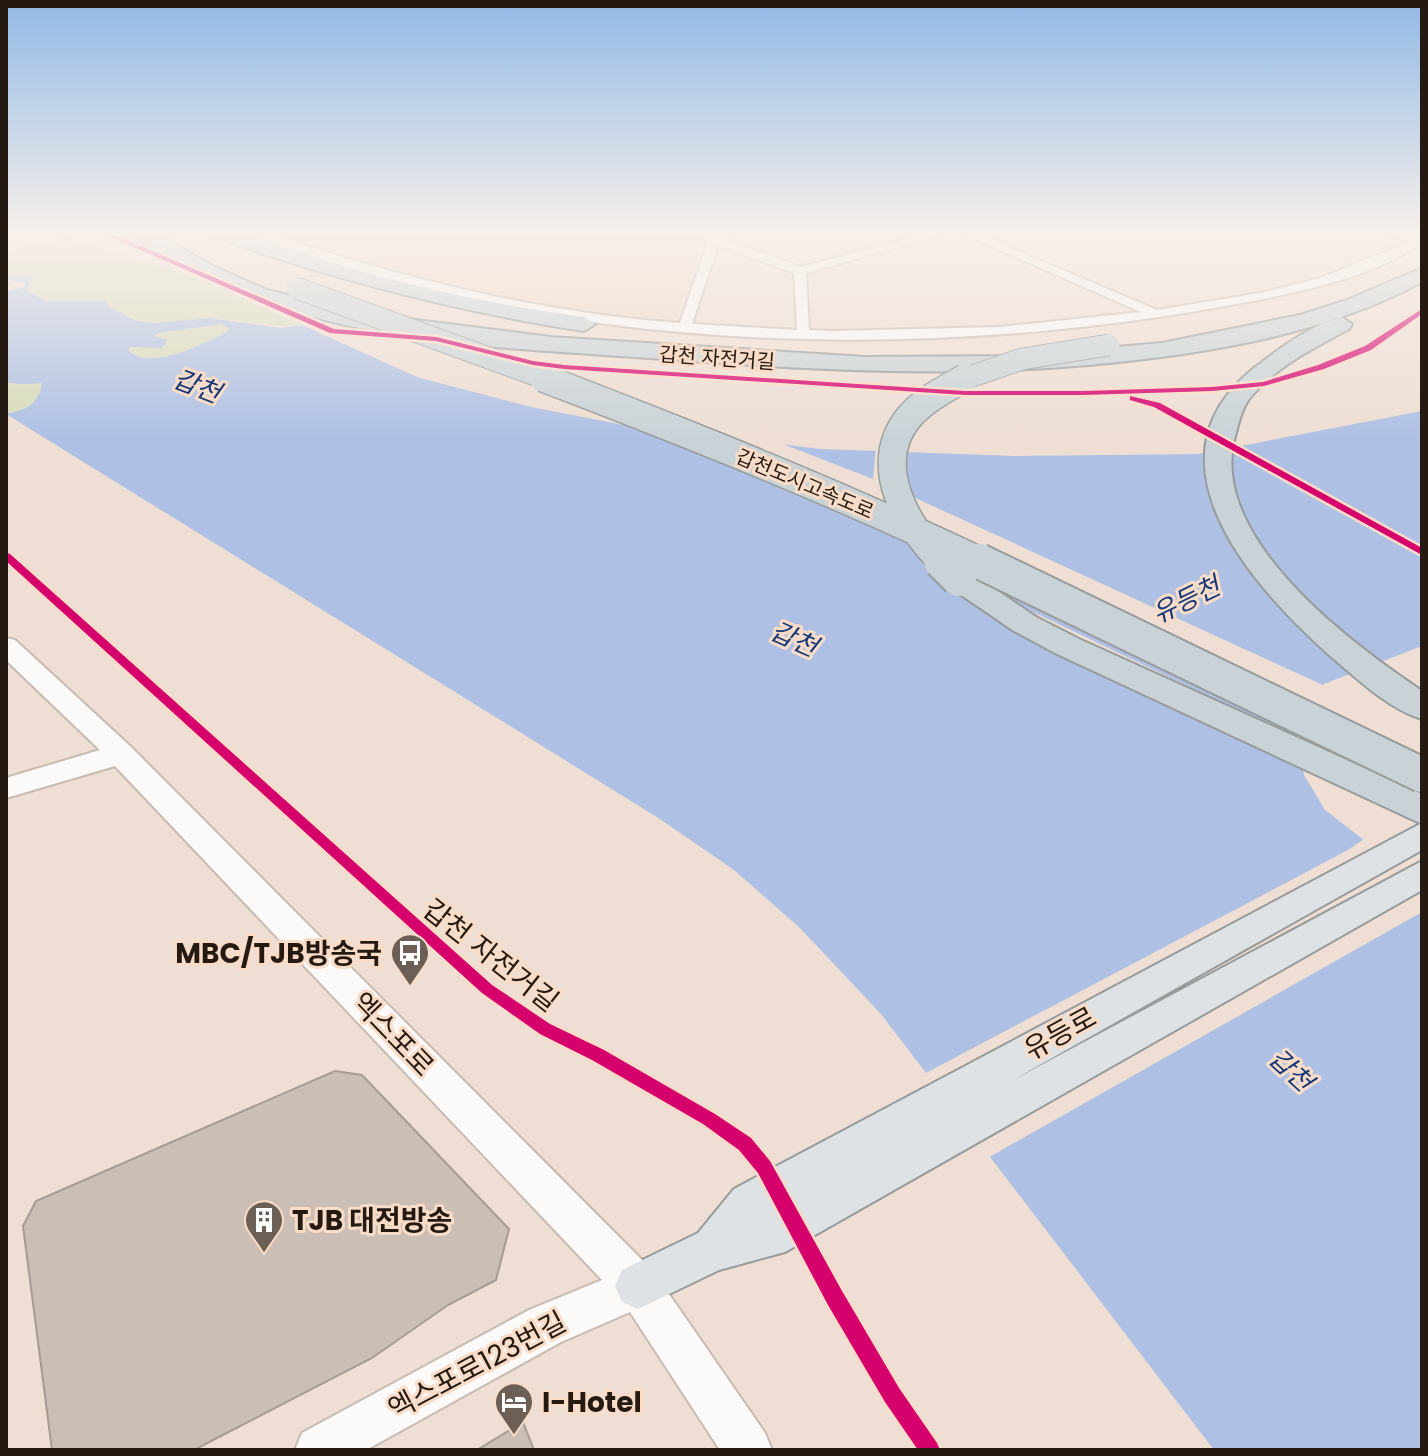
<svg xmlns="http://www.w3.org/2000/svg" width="1428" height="1456" font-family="Poppins,'Noto Sans KR',sans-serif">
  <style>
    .built { fill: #f2d7c4 }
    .green { fill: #d7dbb9 }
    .water { fill: #aec0e4; fill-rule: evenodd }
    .pier { fill: #eeded3 }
    .building { fill: #cabeb5; stroke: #a79b93; stroke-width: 2 }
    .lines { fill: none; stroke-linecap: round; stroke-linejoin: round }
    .street-casing { stroke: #c7bbb2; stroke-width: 4 }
    .secondary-casing { stroke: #c7bbb2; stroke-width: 4 }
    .primary-casing { stroke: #979b9b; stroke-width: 4 }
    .highway-casing { stroke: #979b9b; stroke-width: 4 }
    .street { fill: #fcfaf8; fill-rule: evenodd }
    .secondary { fill: #fcfaf8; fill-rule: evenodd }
    .primary { fill: #dee2e4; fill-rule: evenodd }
    .highway { fill: #c9d3d7; fill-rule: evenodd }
    .highway-bridge-far2-casing { stroke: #979b9b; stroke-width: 23; stroke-linecap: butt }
    .highway-bridge-far1-casing { stroke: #979b9b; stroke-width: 30; stroke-linecap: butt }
    .highway-bridge-casing { stroke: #979b9b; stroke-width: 38; stroke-linecap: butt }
    .highway-bridge-far2 { stroke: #c9d3d7; stroke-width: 21 }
    .highway-bridge-far1 { stroke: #c9d3d7; stroke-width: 27 }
    .highway-bridge { stroke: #c9d3d7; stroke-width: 34 }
    .cycleway-casing { stroke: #f9dcc8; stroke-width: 5 }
    .cycleway { fill: #d6006c; fill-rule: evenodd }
    .labels { text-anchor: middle; stroke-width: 6; stroke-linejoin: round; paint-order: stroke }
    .far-street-label { font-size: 20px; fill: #241a12; stroke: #f9dcc8 }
    .water-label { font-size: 26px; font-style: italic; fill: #143879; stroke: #f9dcc8 }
    .near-poi-label { font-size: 28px; font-weight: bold; fill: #241a12; stroke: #f9dcc8; text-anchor: start }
    .near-street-label { font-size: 28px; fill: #241a12; stroke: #f9dcc8 }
  </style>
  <rect width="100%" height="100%" fill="#eeded3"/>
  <path class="built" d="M 273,234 L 711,234 L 703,244 L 676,321 L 533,303 L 324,251 Z"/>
  <path class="green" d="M 66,238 L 187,274 L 302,325 C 276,329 254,321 229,320 C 197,318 124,336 105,301 L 47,301 L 27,291 L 30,282 L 26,276 L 6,276 L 7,251 Z
    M 222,324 L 230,330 C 206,341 151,374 128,350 L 162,344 L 167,341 L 153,335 L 159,333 Z
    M 18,381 L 23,384 L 42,382 C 39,402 29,410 9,413 L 6,410 L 6,382 Z"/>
  <path class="water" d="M 6,276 L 32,276 L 27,291 L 47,301 L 106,301 L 109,307 L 137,321 L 155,323 L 209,318 L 281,328 L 302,325 L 417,377 L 531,407 L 619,424 L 820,449 L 1014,456 L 1199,454 L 1422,411 L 1422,646 L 1324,684 L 1297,730 L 1304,775 L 1325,810 L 1422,885 L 1422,1450 L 1214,1450 L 881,1014 L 800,928 L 734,870 L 660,819 L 6,414 L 6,410 L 9,413 C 28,410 39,402 42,383 C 30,384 18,385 6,382 L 6,291 L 25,287 L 26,284 L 6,279 ZM 222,324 L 230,330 C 206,342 151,373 128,350 L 131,347 L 162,348 L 168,340 L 154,336 L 159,333 Z"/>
  <path class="pier" d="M 712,433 L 770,439 L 873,479 L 876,447 L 899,448 L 898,490 L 1327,687 L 1303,727 L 986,570 L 984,583 L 1027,609 L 1302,741 L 1157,691 L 913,542 Z
    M 1367,837 L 1422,880 L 1422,912 L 986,1159 L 922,1075 L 1348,850 Z"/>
  <path class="building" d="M 335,1071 L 362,1075 L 509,1229 L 496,1280 L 448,1305 L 372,1358 L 194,1450 L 52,1450 L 23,1226 L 36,1201 Z
    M 523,1422 L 534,1450 L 477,1450 Z"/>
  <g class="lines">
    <defs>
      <path id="street" d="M 252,234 L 269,234 C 407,279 535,312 680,323 L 708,241 L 694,234 L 731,235 L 731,239 L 726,240 L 801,267 L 926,234 L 945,234 L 806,273 L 809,330 L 833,331 L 999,327 L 1141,312 L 963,234 L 978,234 L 1157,310 L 1260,293 L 1320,278 L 1407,243 L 1390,234 L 1416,237 L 1418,244 C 1380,276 1291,294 1242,303 C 964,356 638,356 366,273 C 334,263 279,251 252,234 ZM 718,245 L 794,273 L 797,330 L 692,324 Z"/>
      <path id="secondary" d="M 6,638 L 15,640 L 131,747 L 653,1271 L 765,1433 L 772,1450 L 720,1450 L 630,1312 L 561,1342 L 366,1450 L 295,1450 L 302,1433 L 529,1310 L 602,1280 L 115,766 L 6,798 L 6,778 L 100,750 L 6,660 Z"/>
      <path id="primary" d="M 1422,823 L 1422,850 L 1013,1080 L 1422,861 L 1422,890 L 785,1252 L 719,1270 L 638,1309 L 622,1302 L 615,1286 L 622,1270 L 698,1233 L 734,1189 Z"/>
      <path id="highway" d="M 133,234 L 156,234 L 215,267 L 267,290 L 368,314 L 551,337 L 865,357 L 1014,356 L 1162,343 L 1300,315 L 1347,300 L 1422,268 L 1422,282 C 1322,336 1200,355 1088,365 C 942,378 795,369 650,358 C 493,347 317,343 178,263 C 163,254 144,246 133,234 Z
        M 214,234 C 264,234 313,258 362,272 C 435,292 509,307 584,317 L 595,324 L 584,331 C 458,312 337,280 216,238 Z
        M 1341,317 L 1352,324 L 1349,329 C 1314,348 1275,367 1249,399 C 1242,409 1239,421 1236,433 C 1204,535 1349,642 1422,691 L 1422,719 C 1388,709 1354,676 1327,653 C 1246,580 1136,453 1262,362 C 1284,345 1314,324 1341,317 Z
        M 959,570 L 970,572 L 1036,617 L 1079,639 L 1422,794 L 1422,824 L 1055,653 L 1014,631 L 948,586 L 944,579 L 948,572 Z"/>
    </defs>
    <use href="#street" class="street-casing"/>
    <use href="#secondary" class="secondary-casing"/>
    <use href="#primary" class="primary-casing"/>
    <use href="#highway" class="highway-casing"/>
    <use href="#street" class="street"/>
    <use href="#secondary" class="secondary"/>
    <use href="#primary" class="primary"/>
    <use href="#highway" class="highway"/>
    <defs>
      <path id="highway-bridge-far2" d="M 297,288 L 549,380
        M 961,380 L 1022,359 L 1109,345"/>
      <path id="highway-bridge-far1" d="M 543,378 C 692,435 840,494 984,563
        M 943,563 C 907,527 869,464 910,416 C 925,399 945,389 965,378"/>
      <path id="highway-bridge" d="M 941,561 L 959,579
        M 979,561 L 1422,775"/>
    </defs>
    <use href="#highway-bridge-far2" class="highway-bridge-far2-casing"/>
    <use href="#highway-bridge-far1" class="highway-bridge-far1-casing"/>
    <use href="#highway-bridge" class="highway-bridge-casing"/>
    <use href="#highway-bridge-far2" class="highway-bridge-far2"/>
    <use href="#highway-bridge-far1" class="highway-bridge-far1"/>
    <use href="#highway-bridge" class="highway-bridge"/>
    <defs>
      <path id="cycleway" d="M 104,234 L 113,234 L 334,329 L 436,337 L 533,361 L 564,365 L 965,391 L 1083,391 L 1212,387 L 1263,382 L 1318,365 L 1365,346 L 1422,309 L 1422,314 L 1371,350 L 1324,369 L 1264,386 L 1212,391 L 1083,395 L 965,395 L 564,369 L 533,365 L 436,341 L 330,333 Z
        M 1130,396 L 1160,403 L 1422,548 L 1422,555 L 1154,407 L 1130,400 Z
        M 6,553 L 10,554 L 492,985 L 550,1024 L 604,1050 L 715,1114 L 751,1138 L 770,1161 L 842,1291 L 899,1388 L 937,1443 L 940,1450 L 918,1450 L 885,1402 L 828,1305 L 758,1173 L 739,1150 L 703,1124 L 592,1060 L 540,1034 L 482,993 L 6,561 Z"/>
    </defs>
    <use href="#cycleway" class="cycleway-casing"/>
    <use href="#cycleway" class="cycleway"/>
  </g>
  <linearGradient id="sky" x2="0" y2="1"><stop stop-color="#91b9e6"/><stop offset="0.53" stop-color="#f7f0eb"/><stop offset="1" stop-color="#f7f0eb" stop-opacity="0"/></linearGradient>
  <rect width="1428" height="438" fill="url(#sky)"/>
  <defs>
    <symbol id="bus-pin" viewBox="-11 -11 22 30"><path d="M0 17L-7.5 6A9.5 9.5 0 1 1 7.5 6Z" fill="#6b5f56" stroke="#f9dcc8"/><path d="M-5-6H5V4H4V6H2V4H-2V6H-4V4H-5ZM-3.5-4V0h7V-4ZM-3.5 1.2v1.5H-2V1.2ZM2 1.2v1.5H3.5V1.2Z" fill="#fff"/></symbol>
    <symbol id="building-pin" viewBox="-11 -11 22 30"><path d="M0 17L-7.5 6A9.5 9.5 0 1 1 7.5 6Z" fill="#6b5f56" stroke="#f9dcc8"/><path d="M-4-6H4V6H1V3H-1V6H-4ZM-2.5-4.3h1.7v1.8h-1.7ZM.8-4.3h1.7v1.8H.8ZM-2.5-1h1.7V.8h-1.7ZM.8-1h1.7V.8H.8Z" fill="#fff"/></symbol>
    <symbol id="hotel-pin" viewBox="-11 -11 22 30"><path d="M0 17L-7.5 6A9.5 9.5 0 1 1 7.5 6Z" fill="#6b5f56" stroke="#f9dcc8"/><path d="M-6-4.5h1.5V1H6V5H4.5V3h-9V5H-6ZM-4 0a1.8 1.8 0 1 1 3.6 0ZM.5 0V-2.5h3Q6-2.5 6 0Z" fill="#fff"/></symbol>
  </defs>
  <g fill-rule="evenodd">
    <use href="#bus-pin" x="388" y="931" width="44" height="60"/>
    <use href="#building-pin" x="242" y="1198" width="44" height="60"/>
    <use href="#hotel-pin" x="492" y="1380" width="44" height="60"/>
  </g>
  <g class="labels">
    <g class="far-street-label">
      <text transform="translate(717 358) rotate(4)" y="7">갑천 자전거길</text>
      <text transform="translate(805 484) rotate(23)" y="7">갑천도시고속도로</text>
    </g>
    <g class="water-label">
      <text transform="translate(197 386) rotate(21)" y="9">갑천</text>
      <text transform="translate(1186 600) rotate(-26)" y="9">유등천</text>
      <text transform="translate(794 639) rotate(24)" y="9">갑천</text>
      <text transform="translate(1291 1070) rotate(43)" y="9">갑천</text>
    </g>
    <g class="near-poi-label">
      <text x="382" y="963" text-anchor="end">MBC/TJB방송국</text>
      <text x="292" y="1230">TJB 대전방송</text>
      <text x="542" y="1412">I-Hotel</text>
    </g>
    <g class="near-street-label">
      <text transform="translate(491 955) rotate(38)" y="10">갑천 자전거길</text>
      <text transform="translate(1060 1033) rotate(-29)" y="10">유등로</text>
      <text transform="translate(393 1034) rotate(46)" y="10">엑스포로</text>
      <text transform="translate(477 1365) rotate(-28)" y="10">엑스포로123번길</text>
    </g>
  </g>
  <rect width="1428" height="1456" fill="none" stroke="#241a12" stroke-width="16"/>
</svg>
